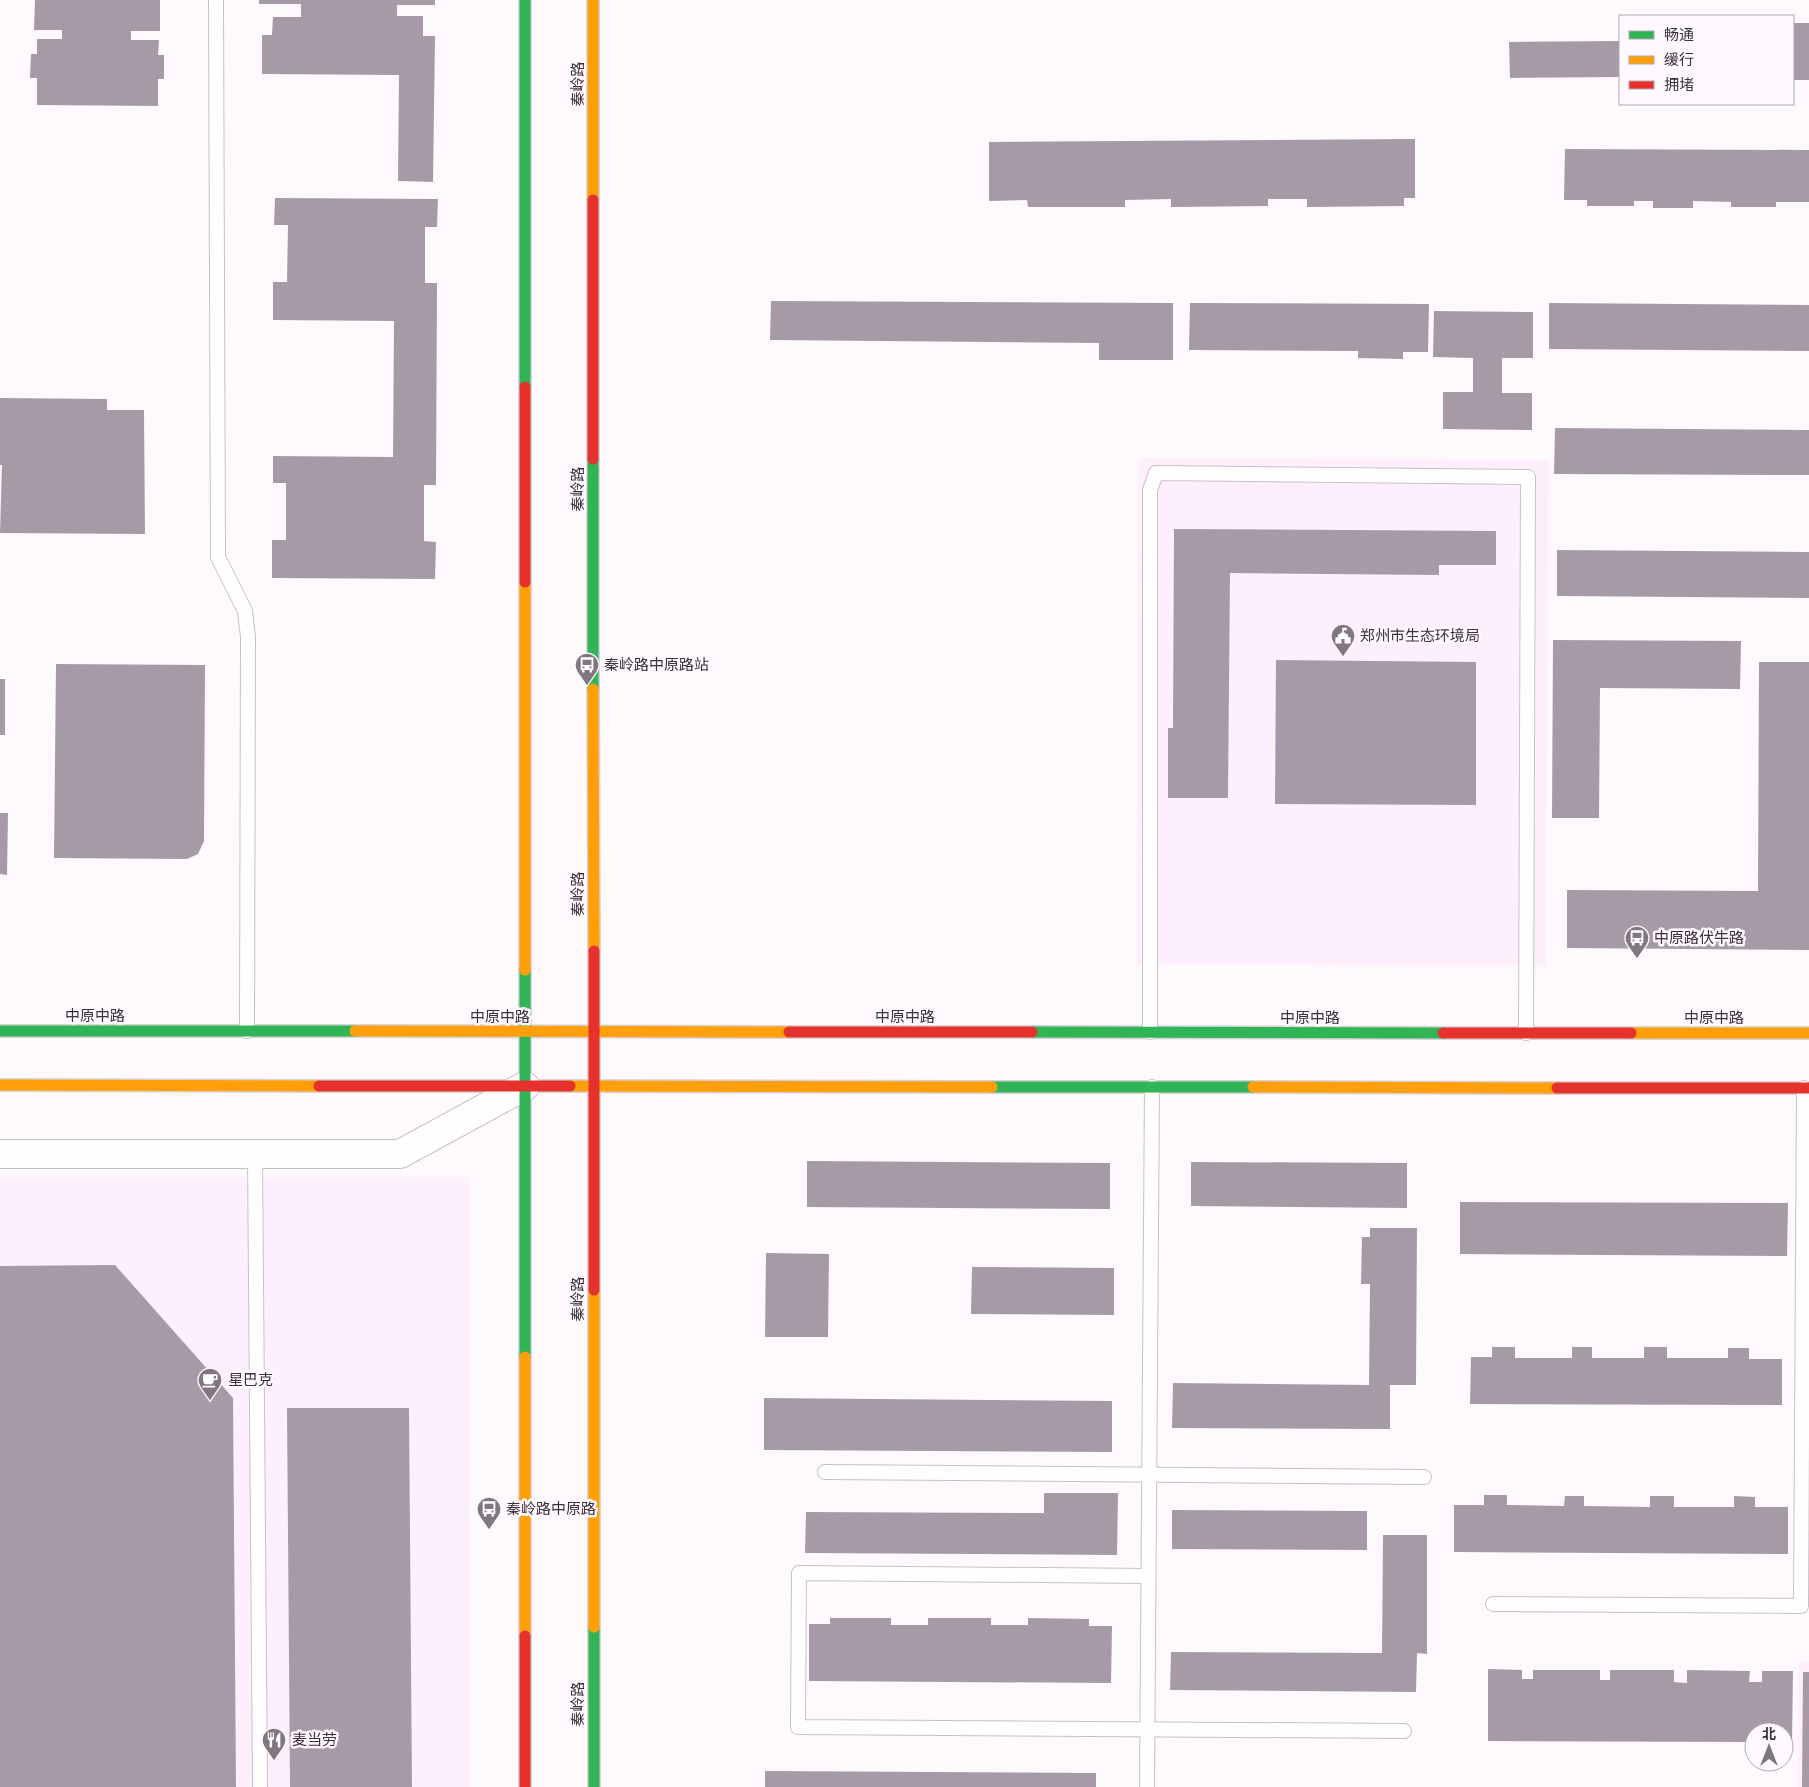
<svg xmlns="http://www.w3.org/2000/svg" width="1809" height="1787" font-family="'PT Sans','Noto Sans SC',sans-serif">
  <style>
    .built { fill: #fdf0fc }
    .building { fill: #a69aa6 }
    .lines { fill: none; stroke-linecap: round; stroke-linejoin: round }
    .lane-casing { stroke: #c8c0c7; stroke-width: 16 }
    .street-casing { stroke: #c8c0c7; stroke-width: 30 }
    .fast-casing { stroke: #d8d3d7; stroke-width: 14 }
    .slow-casing { stroke: #d8d3d7; stroke-width: 14 }
    .jam-casing { stroke: #d8d3d7; stroke-width: 14 }
    .lane { stroke: #fffeff; stroke-width: 14 }
    .street { stroke: #fffeff; stroke-width: 28 }
    .fast { stroke: #30b455; stroke-width: 11 }
    .slow { stroke: #ff9f0a; stroke-width: 11 }
    .jam { stroke: #e5322d; stroke-width: 11 }
    .labels { text-anchor: middle; stroke-width: 5; stroke-linejoin: round; paint-order: stroke }
    .street-label { font-size: 15px; fill: #3d313c; stroke: #fff8fe }
    .poi-label { font-size: 15px; fill: #3d313c; stroke: #fff8fe; text-anchor: start }
  </style>
  <rect width="100%" height="100%" fill="#fef9fd"/>
  <path class="built" d="M 1139,458 L 1549,460 L 1546,965 L 1137,964 Z
    M 0,1177 L 469,1177 L 469,1787 L 0,1787 Z
    M 1799,1662 L 1809,1662 L 1809,1787 L 1798,1787 Z"/>
  <path class="building" d="M 35,0 L 160,0 L 160,31 L 131,31 L 131,40 L 159,40 L 158,55 L 164,55 L 164,79 L 158,79 L 158,106 L 37,105 L 37,78 L 30,78 L 31,54 L 37,54 L 37,39 L 62,39 L 62,30 L 34,30 Z
    M 259,0 L 435,0 L 435,5 L 397,5 L 397,16 L 423,16 L 423,36 L 435,36 L 433,182 L 398,181 L 399,75 L 262,74 L 262,35 L 272,35 L 273,17 L 301,17 L 301,4 L 259,4 Z
    M 1793,23 L 1809,23 L 1809,80 L 1793,80 Z
    M 1620,41 L 1620,77 L 1510,78 L 1509,42 Z
    M 1415,139 L 1415,198 L 1404,198 L 1404,206 L 1307,207 L 1307,199 L 1268,199 L 1268,206 L 1171,207 L 1171,199 L 1125,200 L 1125,207 L 1028,207 L 1027,200 L 989,201 L 989,142 Z
    M 1565,149 L 1809,150 L 1809,202 L 1776,202 L 1776,207 L 1731,207 L 1731,202 L 1693,201 L 1693,208 L 1653,208 L 1653,201 L 1634,201 L 1634,206 L 1587,206 L 1587,200 L 1564,200 Z
    M 275,198 L 438,199 L 437,227 L 425,227 L 425,283 L 437,283 L 436,485 L 424,485 L 424,541 L 436,542 L 435,579 L 272,578 L 272,540 L 286,540 L 286,483 L 273,483 L 273,456 L 393,457 L 394,321 L 273,320 L 273,282 L 287,282 L 288,225 L 274,225 Z
    M 771,301 L 1173,303 L 1173,360 L 1099,360 L 1099,343 L 770,340 Z
    M 1190,303 L 1429,304 L 1428,352 L 1403,352 L 1403,359 L 1358,358 L 1358,351 L 1189,350 Z
    M 1549,303 L 1809,305 L 1809,351 L 1549,349 Z
    M 1434,311 L 1533,312 L 1533,358 L 1502,358 L 1502,393 L 1532,393 L 1532,430 L 1443,429 L 1443,392 L 1473,392 L 1473,358 L 1433,357 Z
    M 0,398 L 107,399 L 107,410 L 144,410 L 145,534 L 0,533 L 2,465 L 0,465 Z
    M 1555,428 L 1809,430 L 1809,475 L 1554,474 Z
    M 1174,529 L 1496,531 L 1496,565 L 1439,565 L 1439,575 L 1230,573 L 1228,798 L 1168,798 L 1168,728 L 1173,728 Z
    M 1557,550 L 1809,552 L 1809,598 L 1557,596 Z
    M 1553,640 L 1741,641 L 1740,689 L 1600,688 L 1599,818 L 1552,818 Z
    M 1276,660 L 1476,662 L 1476,805 L 1275,804 Z
    M 1759,662 L 1809,662 L 1809,950 L 1567,948 L 1567,890 L 1758,891 Z
    M 56,664 L 205,665 L 204,841 L 198,854 L 187,859 L 54,858 Z
    M 0,679 L 5,679 L 5,735 L 0,735 Z
    M 0,813 L 8,813 L 7,875 L 0,874 Z
    M 807,1161 L 1110,1163 L 1110,1209 L 807,1207 Z
    M 1191,1162 L 1407,1163 L 1407,1208 L 1191,1206 Z
    M 1460,1202 L 1788,1203 L 1787,1256 L 1460,1254 Z
    M 1370,1228 L 1417,1228 L 1416,1385 L 1390,1385 L 1390,1429 L 1172,1428 L 1173,1383 L 1369,1385 L 1370,1284 L 1361,1284 L 1362,1237 L 1370,1237 Z
    M 766,1253 L 829,1254 L 828,1337 L 765,1337 Z
    M 115,1265 L 233,1398 L 236,1787 L 0,1787 L 0,1266 Z
    M 972,1267 L 1114,1268 L 1114,1315 L 971,1314 Z
    M 1492,1347 L 1515,1347 L 1515,1358 L 1572,1358 L 1572,1347 L 1592,1347 L 1592,1358 L 1644,1358 L 1644,1347 L 1667,1347 L 1667,1358 L 1728,1358 L 1728,1348 L 1749,1348 L 1749,1359 L 1782,1359 L 1782,1405 L 1470,1404 L 1471,1357 L 1492,1357 Z
    M 764,1398 L 1112,1401 L 1112,1452 L 764,1450 Z
    M 287,1408 L 409,1408 L 412,1787 L 290,1787 Z
    M 1044,1493 L 1118,1493 L 1117,1555 L 805,1553 L 806,1512 L 1044,1513 Z
    M 1484,1495 L 1507,1495 L 1507,1505 L 1564,1506 L 1565,1496 L 1584,1496 L 1584,1506 L 1650,1507 L 1650,1496 L 1674,1496 L 1674,1507 L 1734,1507 L 1734,1496 L 1755,1497 L 1755,1507 L 1788,1507 L 1788,1554 L 1454,1552 L 1454,1505 L 1484,1505 Z
    M 1172,1510 L 1367,1511 L 1367,1550 L 1172,1549 Z
    M 1383,1535 L 1427,1535 L 1427,1654 L 1417,1653 L 1416,1692 L 1170,1690 L 1171,1652 L 1382,1653 Z
    M 830,1618 L 891,1618 L 891,1625 L 928,1625 L 928,1618 L 991,1618 L 991,1625 L 1028,1625 L 1028,1618 L 1089,1619 L 1089,1626 L 1112,1626 L 1111,1683 L 809,1681 L 809,1624 L 830,1624 Z
    M 1488,1669 L 1522,1670 L 1522,1679 L 1533,1679 L 1533,1670 L 1600,1670 L 1600,1680 L 1610,1680 L 1610,1670 L 1674,1670 L 1674,1682 L 1687,1683 L 1687,1670 L 1750,1671 L 1749,1682 L 1762,1682 L 1762,1671 L 1793,1671 L 1792,1743 L 1784,1743 L 1784,1732 L 1754,1732 L 1754,1742 L 1488,1741 Z
    M 1803,1672 L 1809,1672 L 1809,1787 L 1802,1787 Z
    M 765,1771 L 1096,1773 L 1096,1787 L 765,1787 Z"/>
  <g class="lines">
    <defs>
      <path id="lane" d="M 216,0 L 218,557 L 245,611 L 248,637 L 247,1031
        M 1150,1032 L 1150,490 L 1156,473 L 1528,477 L 1526,1033
        M 255,1154 L 260,1787
        M 825,1472 L 1424,1477
        M 1149,1576 L 799,1573 L 798,1727 L 1404,1731
        M 1493,1604 L 1801,1606 L 1804,1088
        M 1147,1787 L 1152,1087"/>
      <path id="street" d="M 0,1154 L 400,1154 L 525,1086"/>
      <path id="fast" d="M 525,0 L 525,387
        M 593,459 L 593,689
        M 525,970 L 525,1357
        M 0,1031 L 355,1031
        M 1032,1032 L 1443,1033
        M 992,1087 L 1253,1087
        M 594,1627 L 594,1787"/>
      <path id="slow" d="M 593,0 L 593,200
        M 525,582 L 525,970
        M 593,689 L 594,951
        M 355,1031 L 789,1032
        M 1631,1033 L 1809,1033
        M 0,1085 L 319,1086
        M 570,1086 L 992,1087
        M 1253,1087 L 1557,1088
        M 594,1290 L 594,1627
        M 525,1357 L 525,1636"/>
      <path id="jam" d="M 593,200 L 593,459
        M 525,387 L 525,582
        M 594,951 L 594,1290
        M 789,1032 L 1032,1032
        M 1443,1033 L 1631,1033
        M 319,1086 L 570,1086
        M 1557,1088 L 1809,1088
        M 525,1636 L 525,1787"/>
    </defs>
    <use href="#lane" class="lane-casing"/>
    <use href="#street" class="street-casing"/>
    <use href="#fast" class="fast-casing"/>
    <use href="#slow" class="slow-casing"/>
    <use href="#jam" class="jam-casing"/>
    <use href="#lane" class="lane"/>
    <use href="#street" class="street"/>
    <use href="#fast" class="fast"/>
    <use href="#slow" class="slow"/>
    <use href="#jam" class="jam"/>
  </g>
  <defs>
    <symbol id="civic-pin" viewBox="-11 -11 22 30"><path d="M0 17L-7.5 6A9.5 9.5 0 1 1 7.5 6Z" fill="#817780" stroke="#fff8fe"/><path d="M-.6-6.5H3V-4.5H.6V-3L4-1V1h2V6H-6V1h2V-1L-.6-3ZM-1.2 2.5V6h2.4V2.5Z" fill="#fff"/></symbol>
    <symbol id="bus-pin" viewBox="-11 -11 22 30"><path d="M0 17L-7.5 6A9.5 9.5 0 1 1 7.5 6Z" fill="#817780" stroke="#fff8fe"/><path d="M-5-6H5V4H4V6H2V4H-2V6H-4V4H-5ZM-3.5-4V0h7V-4ZM-3.5 1.2v1.5H-2V1.2ZM2 1.2v1.5H3.5V1.2Z" fill="#fff"/></symbol>
    <symbol id="cafe-pin" viewBox="-11 -11 22 30"><path d="M0 17L-7.5 6A9.5 9.5 0 1 1 7.5 6Z" fill="#817780" stroke="#fff8fe"/><path d="M-5.5-4.5H6V0H3Q3 3.5 0 3.5H-2.5Q-5.5 3.5-5.5 0ZM3-3.2v2h1.7v-2ZM-6 4.5H4V6H-6Z" fill="#fff"/></symbol>
    <symbol id="restaurant-pin" viewBox="-11 -11 22 30"><path d="M0 17L-7.5 6A9.5 9.5 0 1 1 7.5 6Z" fill="#817780" stroke="#fff8fe"/><path d="M-5-6h1v4h1v-4h1v4h1v-4h1v5L-1.5 .5V6h-2V.5L-5-1ZM5-6V6H3V1.5H1.5Q1.5-4 5-6Z" fill="#fff"/></symbol>
  </defs>
  <g fill-rule="evenodd">
    <use href="#civic-pin" x="1329" y="622" width="28" height="38"/>
    <use href="#bus-pin" x="573" y="651" width="28" height="38"/>
    <use href="#bus-pin" x="1623" y="924" width="28" height="38"/>
    <use href="#cafe-pin" x="196" y="1366" width="28" height="38"/>
    <use href="#bus-pin" x="475" y="1495" width="28" height="38"/>
    <use href="#restaurant-pin" x="260" y="1726" width="28" height="38"/>
  </g>
  <g class="labels">
    <g class="street-label">
      <text transform="translate(578 84) rotate(-90)" y="5">秦岭路</text>
      <text transform="translate(578 489) rotate(-90)" y="5">秦岭路</text>
      <text transform="translate(578 894) rotate(-90)" y="5">秦岭路</text>
      <text x="95" y="1021">中原中路</text>
      <text x="500" y="1022">中原中路</text>
      <text x="905" y="1022">中原中路</text>
      <text x="1310" y="1023">中原中路</text>
      <text x="1714" y="1023">中原中路</text>
      <text transform="translate(578 1299) rotate(-90)" y="5">秦岭路</text>
      <text transform="translate(578 1704) rotate(-90)" y="5">秦岭路</text>
    </g>
    <g class="poi-label">
      <text x="1360" y="641">郑州市生态环境局</text>
      <text x="604" y="670">秦岭路中原路站</text>
      <text x="1654" y="943">中原路伏牛路</text>
      <text x="228" y="1385">星巴克</text>
      <text x="506" y="1514">秦岭路中原路</text>
      <text x="292" y="1745">麦当劳</text>
    </g>
  </g>
  <rect x="1619" y="15" width="175" height="90" fill="#fff8fe" stroke="#b1a8b0"/>
  <rect x="1629" y="31" width="25" height="8" fill="#30b455" stroke="#b1a8b0"/>
  <text x="1664" y="40" font-size="15" fill="#3d313c">畅通</text>
  <rect x="1629" y="56" width="25" height="8" fill="#ff9f0a" stroke="#b1a8b0"/>
  <text x="1664" y="65" font-size="15" fill="#3d313c">缓行</text>
  <rect x="1629" y="81" width="25" height="8" fill="#e5322d" stroke="#b1a8b0"/>
  <text x="1664" y="90" font-size="15" fill="#3d313c">拥堵</text>
  <g transform="translate(1769 1747)"><circle r="24" fill="#fff8fe" stroke="#b1a8b0"/>
  <path d="M0-4L9 19L0 12L-9 19Z" fill="#817780"/>
  <text y="-8" font-size="14" font-weight="bold" text-anchor="middle" fill="#3d313c">北</text>
  </g>
</svg>
